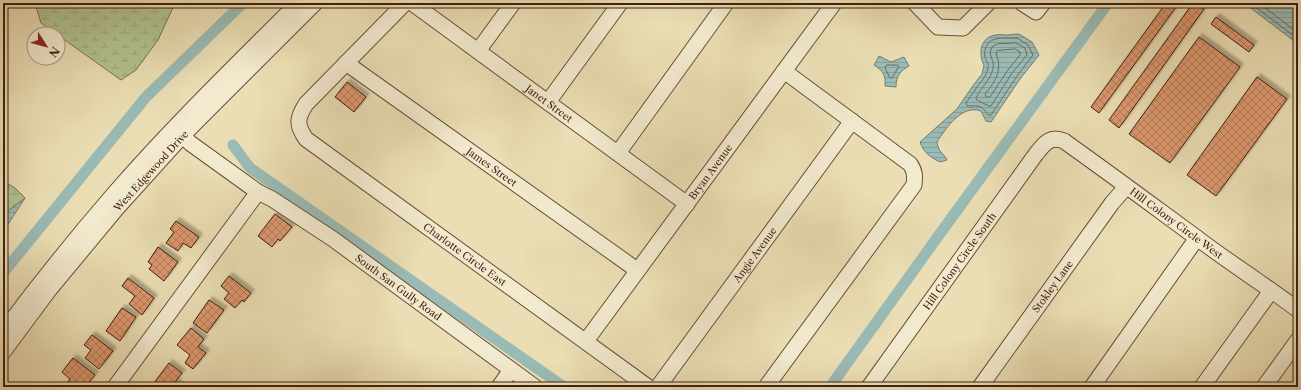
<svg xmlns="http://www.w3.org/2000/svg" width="1301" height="390" font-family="'Libre Caslon Text',serif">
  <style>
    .wetland { fill: url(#wetland-marsh); stroke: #797050 }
    .water { fill: url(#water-rules); stroke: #767c73 }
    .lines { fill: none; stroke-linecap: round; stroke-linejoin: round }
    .shore { stroke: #6d6c62; stroke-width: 1 }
    .canal { stroke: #9abbb5; stroke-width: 11 }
    .building { fill: url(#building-cross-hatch); stroke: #401e10; filter: url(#shadow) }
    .minor-casing { stroke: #6b4e39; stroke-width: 17 }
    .minor { stroke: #f2eace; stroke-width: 15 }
    .labels { text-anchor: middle; stroke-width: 4; stroke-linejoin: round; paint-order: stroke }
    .street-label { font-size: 10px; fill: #401e10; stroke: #f2eace }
  </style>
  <defs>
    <pattern id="wetland-marsh" width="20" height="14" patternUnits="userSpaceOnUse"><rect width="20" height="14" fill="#b2c291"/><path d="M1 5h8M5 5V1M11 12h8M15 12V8" fill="none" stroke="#9aa67c"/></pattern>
    <pattern id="water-rules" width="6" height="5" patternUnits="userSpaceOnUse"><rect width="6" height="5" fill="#9abbb5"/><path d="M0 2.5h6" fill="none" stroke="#86a09b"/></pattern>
    <pattern id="building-cross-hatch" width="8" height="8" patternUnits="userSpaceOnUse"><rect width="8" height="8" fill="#dc976e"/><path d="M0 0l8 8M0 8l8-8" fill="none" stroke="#b47b59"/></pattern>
    <filter id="shadow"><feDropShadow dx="3.5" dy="-3.5" stdDeviation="1" flood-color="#0004"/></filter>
  </defs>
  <rect width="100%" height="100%" fill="#ebdeb4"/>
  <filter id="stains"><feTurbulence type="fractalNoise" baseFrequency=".005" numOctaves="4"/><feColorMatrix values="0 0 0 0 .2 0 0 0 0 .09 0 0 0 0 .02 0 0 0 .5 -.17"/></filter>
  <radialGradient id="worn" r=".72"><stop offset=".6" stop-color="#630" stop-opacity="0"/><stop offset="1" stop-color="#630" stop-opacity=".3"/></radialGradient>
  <path class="wetland" d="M 35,3 L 175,3 L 158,40 L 136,70 L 121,80 L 41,23 Z
    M 3,181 L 15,188 L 25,198 L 3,215 Z"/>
  <path class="water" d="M 1244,3 L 1298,3 L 1298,44 Z
    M 1019,34 L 1032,42 L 1039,55 L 1020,79 L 991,122 L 986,121 L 981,111 C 962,104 946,128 937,142 C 938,152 944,153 947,160 L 940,162 C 930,157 924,153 920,142 L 957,109 L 972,87 L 982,74 L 984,65 C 978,54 980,37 996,35 C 999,34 1003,35 1006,35 C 1010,35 1014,34 1019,34 Z
    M 879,56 L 891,62 L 904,57 L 909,66 C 900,71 896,76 896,87 L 885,86 C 886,75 883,71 874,65 Z
    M 25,198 L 3,232 L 3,215 Z"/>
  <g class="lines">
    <path class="shore" d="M 1250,3 L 1298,39
      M 1259,3 L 1298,33
      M 1017,38 L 1028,45 L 1033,55 L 1017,76 L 991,115 L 988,115 C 981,104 979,106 967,106 L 966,103 C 969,99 972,94 975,90 C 980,82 986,78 988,68 C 989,63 986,61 985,57 C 984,53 985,50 986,47 C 991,35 1006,39 1017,38 Z
      M 1016,43 L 1025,48 L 1027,55 L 1012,73 L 991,106 L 989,106 L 977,100 L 976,98 C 981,87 991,80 993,68 C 995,58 987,58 992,47 L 997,44 Z
      M 1015,49 L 1020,52 L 1020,55 L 1008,70 L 990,97 L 986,97 L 985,94 C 995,82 1003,70 996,54 L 997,51 Z
      M 887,65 L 897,65 L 899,66 L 892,78 L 890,78 L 885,68 Z"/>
    <path class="canal" d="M 233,145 L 250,168 L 564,387
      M 3,273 L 146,97 L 243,3
      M 830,387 L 939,235 L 1108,3"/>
  </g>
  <path class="building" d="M 1166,3 L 1179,3 L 1099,113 L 1091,107 Z
    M 1193,3 L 1195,3 L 1204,9 L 1119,128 L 1109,120 Z
    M 1216,17 L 1254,45 L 1249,52 L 1211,24 Z
    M 1199,37 L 1240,67 L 1170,163 L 1129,134 Z
    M 1257,77 L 1287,99 L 1216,196 L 1187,175 Z
    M 347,82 L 366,97 L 354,112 L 335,97 Z
    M 275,214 L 292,227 L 280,241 L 278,239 L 272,247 L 258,236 Z
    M 176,221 L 199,237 L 191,248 L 183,243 L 178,251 L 166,243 L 174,232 L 170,229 Z
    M 158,247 L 178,262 L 164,281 L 149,269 L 152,265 L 148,262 Z
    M 229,276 L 251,293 L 244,302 L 242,300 L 235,308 L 224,299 L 229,293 L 221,286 Z
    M 128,278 L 154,298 L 142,315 L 129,304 L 135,296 L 122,286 Z
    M 209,300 L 224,310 L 207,333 L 193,323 Z
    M 122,308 L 136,317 L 120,341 L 106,331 Z
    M 191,328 L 204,339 L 198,347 L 206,353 L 193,369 L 185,363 L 190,355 L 177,345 Z
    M 92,335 L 113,351 L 99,369 L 85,358 L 91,350 L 84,345 Z
    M 73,358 L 95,375 L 85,387 L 67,387 L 65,386 L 70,379 L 62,372 Z
    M 169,363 L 182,373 L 175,382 L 181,386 L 151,387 Z"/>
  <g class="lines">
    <defs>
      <g id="minor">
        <path id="s1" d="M 405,3 L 306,104 C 297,118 296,125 306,139 L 648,387"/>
        <path id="s2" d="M 412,3 L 687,204"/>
        <path d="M 915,3 L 938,27 L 963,28 L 988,3"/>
        <path d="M 1022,3 L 1036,12 L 1043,3"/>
        <path d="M 478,51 L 513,3"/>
        <path id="s3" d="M 346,63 L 637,270"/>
        <path d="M 548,102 L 620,3"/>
        <path id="s4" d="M 176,128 L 190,143 L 258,192 L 272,199 L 333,239 L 535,387"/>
        <path d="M 618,153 L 726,3"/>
        <path d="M 3,332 C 38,285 75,239 113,195 C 171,128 235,66 298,3"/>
        <path id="s5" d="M 586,341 L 834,3"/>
        <path id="s6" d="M 3,352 L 49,290 L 117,208 L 183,135 L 315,3"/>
        <path d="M 115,387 L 258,192"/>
        <path d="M 499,387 L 511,370"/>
        <path id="s7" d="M 658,387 L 852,121"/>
        <path d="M 766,387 L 914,185 C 915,176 915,171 910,164 L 784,71"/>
        <path id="s8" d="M 869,387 L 1036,154 C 1044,144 1050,135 1064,141 C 1109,173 1152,205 1197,238 C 1230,263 1265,285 1298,310"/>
        <path id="s9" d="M 980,387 L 1112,203 L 1126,187"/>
        <path d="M 1092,387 L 1197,238"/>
        <path d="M 1202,387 L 1271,291"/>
        <path d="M 1264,387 L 1298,340"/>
      </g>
    </defs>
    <use href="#minor" class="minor-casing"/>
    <use href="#minor" class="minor"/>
  </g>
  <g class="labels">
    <g class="street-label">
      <text dy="4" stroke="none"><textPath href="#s2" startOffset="170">Janet Street</textPath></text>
      <text dy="4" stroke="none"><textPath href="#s3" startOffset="179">James Street</textPath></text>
      <text dy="4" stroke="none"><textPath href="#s6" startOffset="234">West Edgewood Drive</textPath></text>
      <text dy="4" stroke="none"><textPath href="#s5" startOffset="210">Bryan Avenue</textPath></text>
      <text dy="4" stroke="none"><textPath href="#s8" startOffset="460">Hill Colony Circle West</textPath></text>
      <text dy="4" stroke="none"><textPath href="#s1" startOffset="376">Charlotte Circle East</textPath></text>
      <text dy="4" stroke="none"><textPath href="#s7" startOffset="164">Angie Avenue</textPath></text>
      <text dy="4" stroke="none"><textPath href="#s8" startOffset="155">Hill Colony Circle South</textPath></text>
      <text dy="4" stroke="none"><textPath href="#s4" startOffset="274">South San Gully Road</textPath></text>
      <text dy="4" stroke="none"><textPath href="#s9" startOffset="124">Stokley Lane</textPath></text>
    </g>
  </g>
  <rect width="1301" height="390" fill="none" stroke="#ebdeb4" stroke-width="16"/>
  <rect x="4" y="4" width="1293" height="382" fill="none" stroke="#401e10" stroke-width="2"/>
  <rect x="8" y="8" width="1285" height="374" fill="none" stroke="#401e10"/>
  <g transform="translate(46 46) rotate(126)"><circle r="19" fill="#f2eace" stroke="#ab9882"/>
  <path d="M0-3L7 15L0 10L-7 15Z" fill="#8f2418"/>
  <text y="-6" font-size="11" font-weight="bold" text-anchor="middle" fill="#401e10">N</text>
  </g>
  <rect width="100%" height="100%" filter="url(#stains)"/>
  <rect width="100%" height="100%" fill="url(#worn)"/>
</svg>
